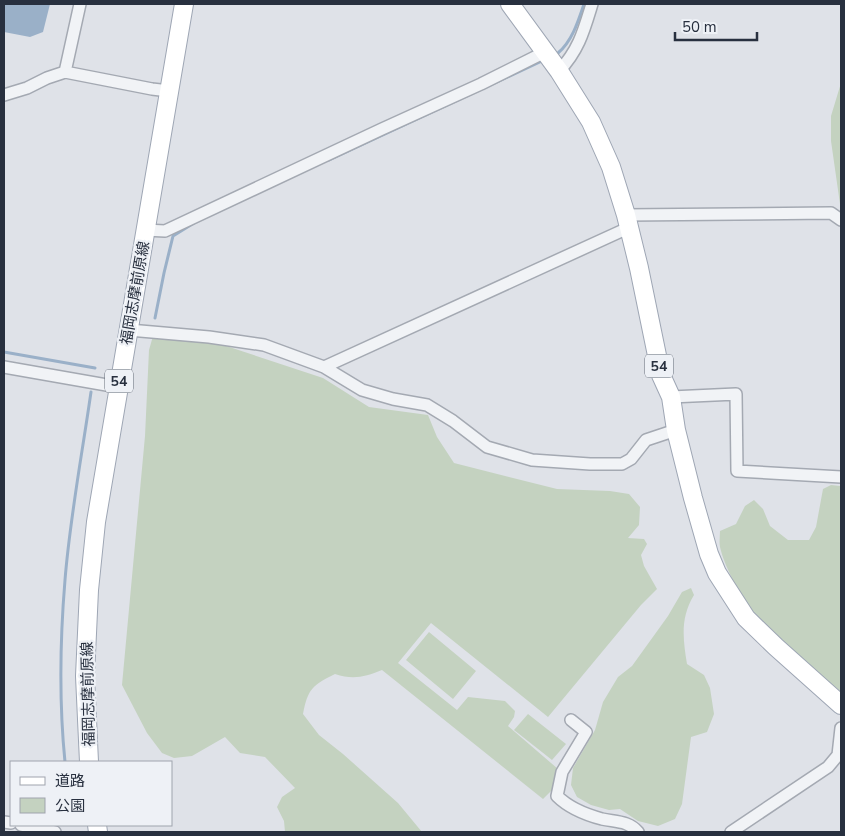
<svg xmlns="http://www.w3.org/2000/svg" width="845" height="836" font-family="'Nunito Sans','Noto Sans JP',sans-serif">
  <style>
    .green { fill: #c4d2c0 }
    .water { fill: #9ab0c8 }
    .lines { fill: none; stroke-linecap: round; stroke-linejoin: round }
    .stream { stroke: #9ab0c8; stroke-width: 3 }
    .street-casing { stroke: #a4a9b2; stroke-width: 14 }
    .primary-casing { stroke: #9ea6b4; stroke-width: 20 }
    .street { stroke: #f1f3f6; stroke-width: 11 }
    .primary { stroke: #fff; stroke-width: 18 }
    .labels { text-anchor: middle; stroke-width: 4.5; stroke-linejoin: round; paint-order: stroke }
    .shield { fill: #eef1f6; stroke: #636a76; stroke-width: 1 }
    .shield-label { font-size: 14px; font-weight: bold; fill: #28303f }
    .street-label { font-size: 15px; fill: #28303f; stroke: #eef1f6 }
  </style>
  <rect width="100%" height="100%" fill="#dfe2e8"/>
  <path class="green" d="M 841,83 L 841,211 L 831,141 L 831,116 Z
    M 153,336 L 214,342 L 323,378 L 369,407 L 428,415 L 437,437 L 454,463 L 557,489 L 610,491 L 629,494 L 640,507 L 639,525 L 628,538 L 644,539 L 647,544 L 641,555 L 644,566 L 657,589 L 641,605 L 548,717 L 431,623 L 398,663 L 457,710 L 468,697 L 505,701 L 515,711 L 514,717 L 508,726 L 558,769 L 552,790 L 543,799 L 382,670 C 365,677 353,680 335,674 C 313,685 308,688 303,714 L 319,735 L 343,754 L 398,803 L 422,832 L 285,832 L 284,821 L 277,807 L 282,797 L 295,788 L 265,757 L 240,753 L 225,737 L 192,756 L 174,758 L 162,753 L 147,733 L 122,685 L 145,436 L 149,350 Z
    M 831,485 L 840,486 L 841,488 L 841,694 C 814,672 782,644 758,618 C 743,601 725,569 720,547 C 719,542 720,536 720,531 L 736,524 L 745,506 L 754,500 L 763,509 L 770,526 L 788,540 L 809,540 L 816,527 L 823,489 Z
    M 691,588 L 694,595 C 680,618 683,639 687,664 L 704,675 L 710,688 L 714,714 L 707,732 L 691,737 L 682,804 L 675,819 L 658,826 L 638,821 L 620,809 L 609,810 L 591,805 L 577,797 L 571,785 L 573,768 L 595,730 L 603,702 L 618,677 L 632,666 L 668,616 L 682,592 Z
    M 429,632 L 476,671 L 453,699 L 406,660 Z
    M 528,714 L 566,744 L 552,760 L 514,730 Z"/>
  <path class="water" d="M 4,4 L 50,4 L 43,32 L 30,37 L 4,32 Z"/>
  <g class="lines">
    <path class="stream" d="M 558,53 C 572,41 578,22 584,4
      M 329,160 L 542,61
      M 155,318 L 164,273 L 173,236 L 194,223
      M 4,352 L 95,368
      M 65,762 C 59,702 60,640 65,580 C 70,517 82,455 91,392"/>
    <defs>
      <path id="street" d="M 559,71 C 579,50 584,30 592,4
        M 65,72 L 80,4
        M 4,95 L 27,88 L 47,78 L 65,72 L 152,89 L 169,91
        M 626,215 L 831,213 L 841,220
        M 145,230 L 165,231 L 382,129 L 481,84 L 545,52
        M 129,330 L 209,337 L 264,345 L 324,367 L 362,390 L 393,399 L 427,405 L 453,421 L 487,447 L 532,460 L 590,464 L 622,464 L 631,459 L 646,440 L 676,430
        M 4,367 L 118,387
        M 324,367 L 628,228
        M 671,397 L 736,394 L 737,471 L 841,477
        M 571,720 L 586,732 L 562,772 L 557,796 C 568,807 587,815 602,819 C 616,822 629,821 638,832
        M 4,822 L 11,823
        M 21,825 L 55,832
        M 731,832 L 828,767 L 838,755 L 841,728"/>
      <path id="primary" d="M 510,4 L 559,71 L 591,122 L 611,167 L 626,215 L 639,268 L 661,375 L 671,397 L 676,430 L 693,498 L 709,554 L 717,573 L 746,618 L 776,647 L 841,705
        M 89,762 L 85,676 L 89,590 L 96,522 L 184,4
        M 97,825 L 98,832"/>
    </defs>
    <use href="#street" class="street-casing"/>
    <use href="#primary" class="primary-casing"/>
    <use href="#street" class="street"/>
    <use href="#primary" class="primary"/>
  </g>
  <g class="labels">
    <g class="shield">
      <rect x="645" y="354.5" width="28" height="23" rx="4"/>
      <rect x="105" y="369.5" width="28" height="23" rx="4"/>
    </g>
    <g class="shield-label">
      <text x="659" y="371">54</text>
      <text x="119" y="386">54</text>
    </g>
    <g class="street-label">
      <text transform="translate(135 293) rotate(-80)" y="5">福岡志摩前原線</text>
      <text transform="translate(88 694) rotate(-91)" y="5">福岡志摩前原線</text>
    </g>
  </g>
  <rect width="845" height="836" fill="none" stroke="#28303f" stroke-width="10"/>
  <rect x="10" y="761" width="162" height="65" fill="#eef1f6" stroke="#9fa4ad"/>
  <rect x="20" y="777" width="25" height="8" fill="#ffffff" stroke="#9fa4ad"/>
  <text x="55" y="786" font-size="15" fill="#28303f">道路</text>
  <rect x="20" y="798" width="25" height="15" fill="#c4d2c0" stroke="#9fa4ad"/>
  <text x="55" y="811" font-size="15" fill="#28303f">公園</text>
  <path d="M675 32v8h82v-8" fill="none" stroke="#28303f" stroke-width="2.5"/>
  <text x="682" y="32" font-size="15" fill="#28303f" stroke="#eef1f6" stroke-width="4" paint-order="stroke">50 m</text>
</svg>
